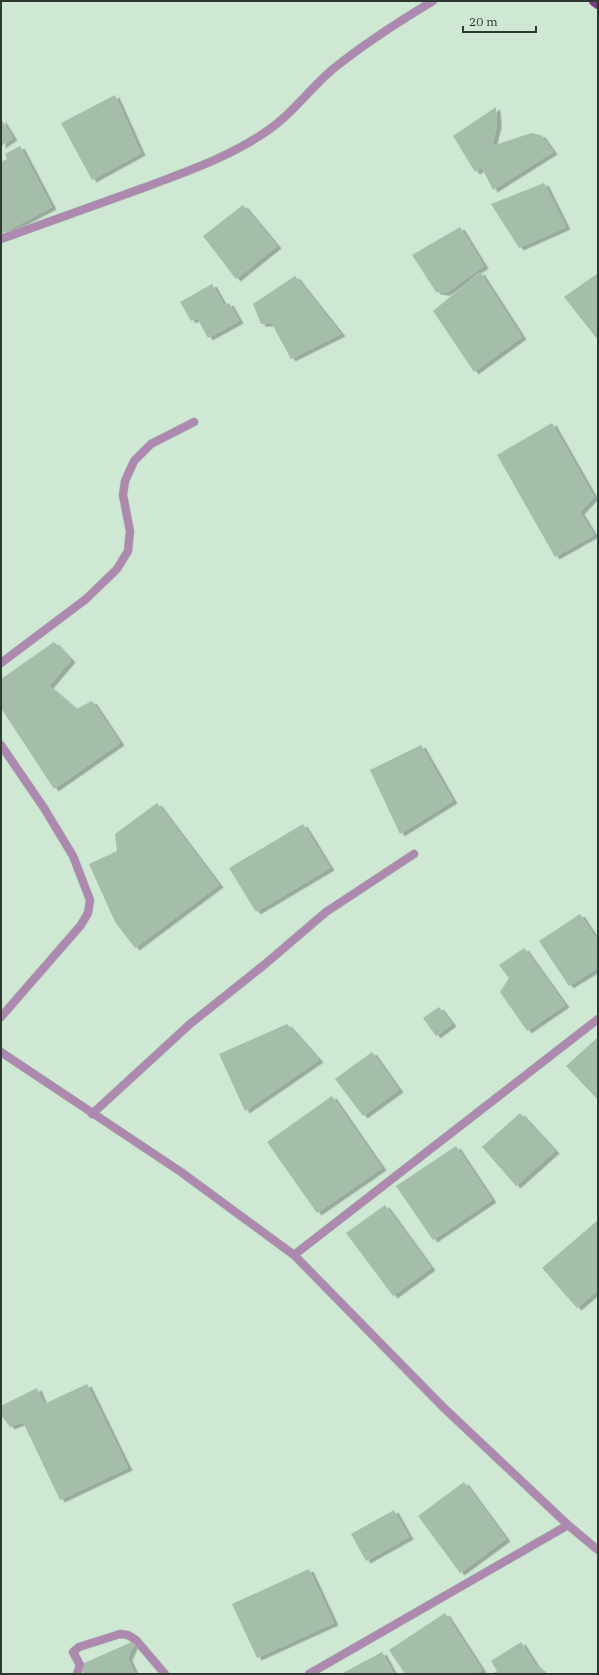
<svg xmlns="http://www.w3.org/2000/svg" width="599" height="1675" font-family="'IBM Plex Serif',serif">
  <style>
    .building { fill: #a4beaa; filter: url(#shadow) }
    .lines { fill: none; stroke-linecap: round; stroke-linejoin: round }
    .street-casing { stroke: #aec5b3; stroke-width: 9 }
    .primary-casing { stroke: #aec5b3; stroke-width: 11 }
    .street { stroke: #ad89af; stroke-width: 8 }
    .primary { stroke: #7d3d82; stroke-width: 10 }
  </style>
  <defs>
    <filter id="shadow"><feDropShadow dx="4.5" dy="2.5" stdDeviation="0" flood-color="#0004"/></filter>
  </defs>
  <rect width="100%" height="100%" fill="#cee8d4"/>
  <path class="building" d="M 115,95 L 141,153 L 92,180 L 61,123 Z
    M 496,107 L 497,125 L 492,146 L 531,133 L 541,135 L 553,152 L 493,190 L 482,168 L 475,172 L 453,136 Z
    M 1,119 L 13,138 L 1,146 Z
    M 20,146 L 52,207 L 1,234 L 1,162 L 7,159 L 5,154 Z
    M 544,183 L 566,227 L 519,248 L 491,204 Z
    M 243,205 L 277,246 L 236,279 L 203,236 Z
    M 460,227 L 484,266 L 446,293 L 436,292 L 412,255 Z
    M 480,272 L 522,337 L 474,372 L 433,311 Z
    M 598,273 L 598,340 L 564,297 Z
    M 295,276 L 341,334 L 291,359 L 272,324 L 261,324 L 253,304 Z
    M 212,284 L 224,305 L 229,303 L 239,321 L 208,338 L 197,318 L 191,321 L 180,302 Z
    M 552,423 L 594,497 L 580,512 L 594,535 L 555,557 L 497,455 Z
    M 54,642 L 71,660 L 49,686 L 76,709 L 92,701 L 120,743 L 54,789 L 1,708 L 1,679 Z
    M 421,745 L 453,801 L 400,834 L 370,770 Z
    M 157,803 L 219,885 L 135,948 L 115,922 L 89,864 L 117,851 L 115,834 Z
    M 303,824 L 330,868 L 256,912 L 229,868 Z
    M 580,914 L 598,941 L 598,968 L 569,986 L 539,941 Z
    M 524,948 L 565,1005 L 527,1031 L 500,992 L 509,978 L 499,965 Z
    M 439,1007 L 452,1024 L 436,1036 L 423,1018 Z
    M 287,1024 L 319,1060 L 245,1111 L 219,1054 Z
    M 598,1037 L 598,1100 L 566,1066 Z
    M 372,1052 L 399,1090 L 363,1116 L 335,1079 Z
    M 332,1096 L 382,1168 L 317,1213 L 267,1142 Z
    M 520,1113 L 555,1151 L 516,1186 L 482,1147 Z
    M 456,1146 L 492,1200 L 433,1240 L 396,1186 Z
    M 385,1205 L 431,1268 L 393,1296 L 346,1233 Z
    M 598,1220 L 598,1290 L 577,1308 L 542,1268 Z
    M 87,1384 L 128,1468 L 60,1500 L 23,1422 L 10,1427 L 1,1415 L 1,1406 L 37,1388 L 44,1404 Z
    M 464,1482 L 506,1539 L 460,1573 L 418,1516 Z
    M 394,1510 L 409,1537 L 366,1561 L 351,1534 Z
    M 309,1569 L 334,1623 L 257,1658 L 232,1604 Z
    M 445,1613 L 482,1670 L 476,1674 L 405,1674 L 389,1650 Z
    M 136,1640 L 128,1658 L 135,1674 L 84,1674 L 80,1665 Z
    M 521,1642 L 535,1664 L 546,1674 L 492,1674 L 497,1671 L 491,1661 Z
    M 382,1652 L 394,1674 L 341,1674 Z"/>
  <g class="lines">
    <defs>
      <path id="street" d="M 1,239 C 48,222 96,205 143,188 C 185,172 227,158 264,133 C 291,116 309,89 333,69 C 364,44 398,22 433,1
        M 1,663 L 86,599 L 117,569 L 128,551 L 130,531 L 123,495 L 125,481 L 134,461 L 151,444 L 194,422
        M 1,745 L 44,808 L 73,856 L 90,900 L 88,913 L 81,925 L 1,1017
        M 1,1052 L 181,1172 L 294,1255 L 443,1407 L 568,1525 L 598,1550
        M 92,1114 L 190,1024 L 264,965 L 326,912 L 414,854
        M 294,1255 L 598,1019
        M 77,1674 L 80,1665 L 73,1652 L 79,1647 L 120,1634 L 128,1635 L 136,1640 L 165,1674
        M 309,1674 L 568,1525"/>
      <path id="primary" d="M 594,1 L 598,4"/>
    </defs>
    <use href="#street" class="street-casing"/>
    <use href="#primary" class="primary-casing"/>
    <use href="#street" class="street"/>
    <use href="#primary" class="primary"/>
  </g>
  <rect width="599" height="1675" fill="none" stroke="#2e3830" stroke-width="4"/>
  <path d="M463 26v6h73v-6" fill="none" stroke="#2e3830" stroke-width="2"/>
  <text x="469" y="26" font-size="12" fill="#2e3830" stroke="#cee8d4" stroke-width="3" paint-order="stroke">20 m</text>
</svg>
